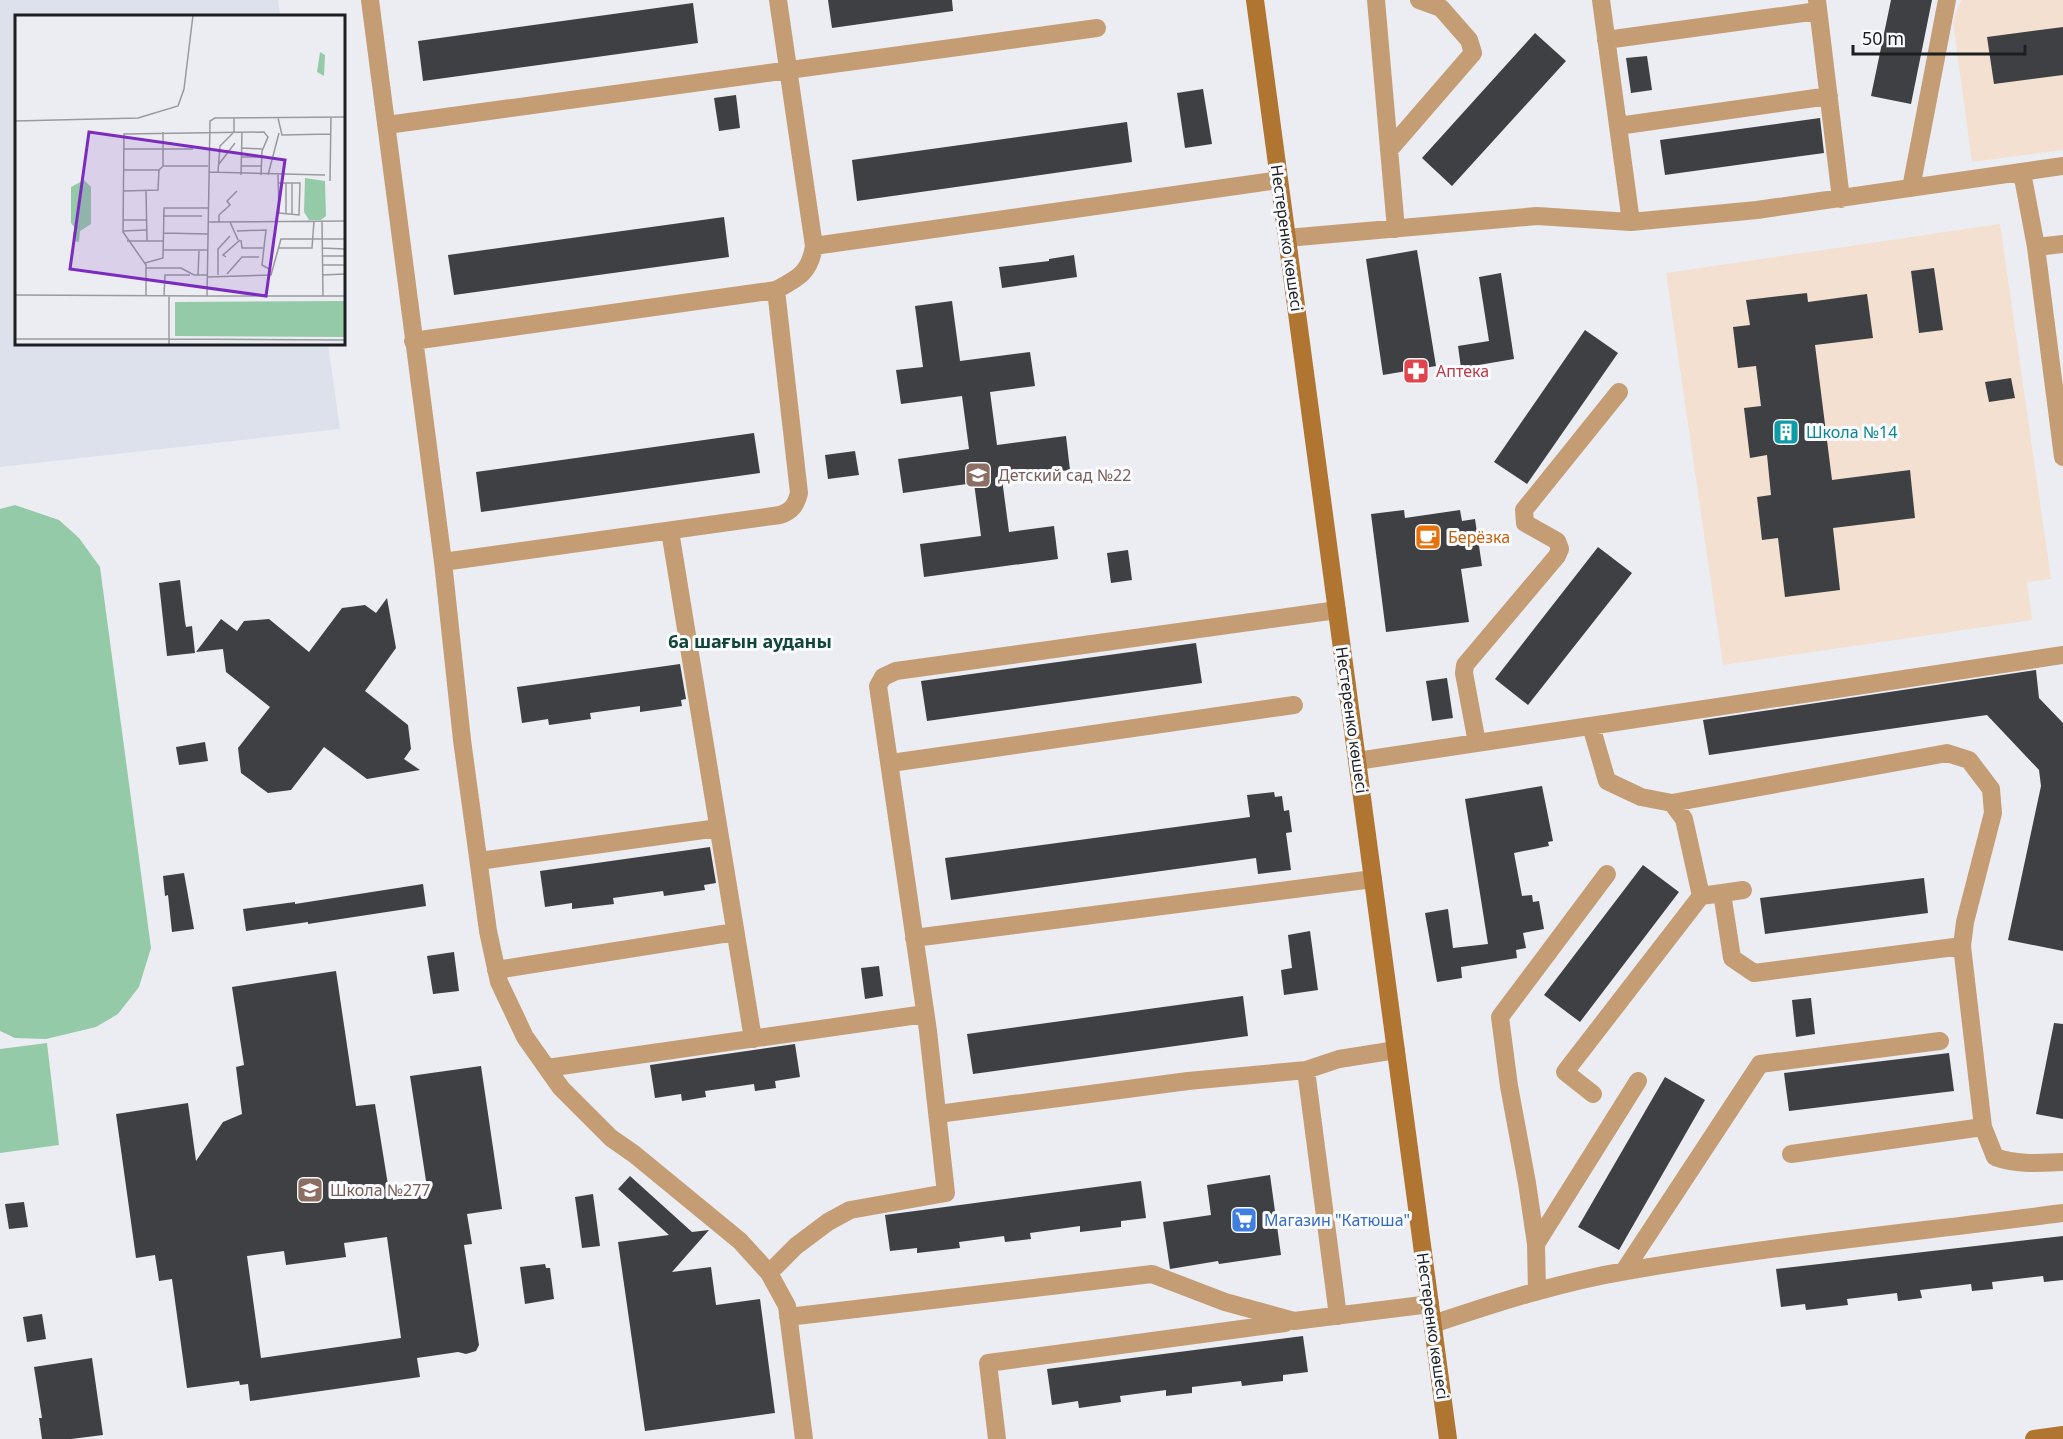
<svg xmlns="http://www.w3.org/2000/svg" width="2063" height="1439" font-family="'Noto Sans',sans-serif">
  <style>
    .built { fill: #dde1ec }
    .education { fill: #f3e0d0 }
    .green { fill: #95caa9 }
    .building { fill: #3e4043; fill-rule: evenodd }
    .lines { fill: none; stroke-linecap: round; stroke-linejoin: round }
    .street { stroke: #c59d74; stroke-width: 18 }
    .secondary { stroke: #af7531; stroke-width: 18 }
    .labels { text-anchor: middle; stroke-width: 6; stroke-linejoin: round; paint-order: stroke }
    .street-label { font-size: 16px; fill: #1d1e1f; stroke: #f9fbff }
    .health-label { font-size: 16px; fill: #be3a42; stroke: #f9fbff; text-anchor: start }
    .culture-label { font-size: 16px; fill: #0d838f; stroke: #f9fbff; text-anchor: start }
    .education-label { font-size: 16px; fill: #785e54; stroke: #f9fbff; text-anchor: start }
    .food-label { font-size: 16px; fill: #c56008; stroke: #f9fbff; text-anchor: start }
    .shop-label { font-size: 16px; fill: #366cbe; stroke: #f9fbff; text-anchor: start }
    .neighbourhood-label { font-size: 18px; font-weight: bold; fill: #124638; stroke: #f9fbff }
    .inset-road { fill: none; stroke: #999a9e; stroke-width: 1.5 }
    .view { fill: #7b2cbf; fill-opacity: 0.15; stroke: #7b2cbf; stroke-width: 3 }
    .inset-edge { fill: none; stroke: #1d1e1f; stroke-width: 3 }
  </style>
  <rect width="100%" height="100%" fill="#ecedf2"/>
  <path class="built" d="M 0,0 L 278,0 L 280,16 L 16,16 L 16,344 L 328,344 L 340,429 L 0,467 Z"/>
  <path class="education" d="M 1961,0 L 2063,0 L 2063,150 L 1972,162 L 1953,22 Z
    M 2000,224 L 2051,579 L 2027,582 L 2032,620 L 1723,665 L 1666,273 Z"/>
  <path class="green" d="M 15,505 L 59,520 L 79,538 L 100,567 L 151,948 L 139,987 L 118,1014 L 96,1027 L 46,1039 L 15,1038 L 0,1031 L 0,509 Z
    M 47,1043 L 59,1145 L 0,1153 L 0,1049 Z"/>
  <path class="building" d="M 828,0 L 952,0 L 953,11 L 832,28 Z
    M 1891,0 L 1932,0 L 1911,104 L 1871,96 Z
    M 693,3 L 698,43 L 423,81 L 418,41 Z
    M 2063,27 L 2063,75 L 1994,84 L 1987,37 Z
    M 1535,33 L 1566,61 L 1452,186 L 1422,158 Z
    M 1647,56 L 1652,90 L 1631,93 L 1626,58 Z
    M 1203,89 L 1212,144 L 1185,148 L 1177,93 Z
    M 736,95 L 740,128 L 719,131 L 714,98 Z
    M 1820,118 L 1824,153 L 1665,175 L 1660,140 Z
    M 1127,122 L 1132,162 L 857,201 L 852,160 Z
    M 724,217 L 729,257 L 454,295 L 448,255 Z
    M 1417,250 L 1436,366 L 1383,375 L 1366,259 Z
    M 1074,255 L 1077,277 L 1002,288 L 999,267 L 1049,261 L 1049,259 Z
    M 1934,268 L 1943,330 L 1919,333 L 1911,271 Z
    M 1501,273 L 1514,359 L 1461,368 L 1458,346 L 1489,341 L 1479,277 Z
    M 1807,293 L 1808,302 L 1867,294 L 1873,338 L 1815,345 L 1832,480 L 1910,470 L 1915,518 L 1833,528 L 1840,590 L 1785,597 L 1778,538 L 1762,540 L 1757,497 L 1771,495 L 1767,455 L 1750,458 L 1744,408 L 1761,406 L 1756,366 L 1738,368 L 1733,327 L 1750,325 L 1746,300 Z
    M 952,301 L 960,361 L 1030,352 L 1035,386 L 990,392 L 997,445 L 1066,436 L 1070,470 L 1002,479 L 1009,532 L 1054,526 L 1058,559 L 924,577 L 920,544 L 981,536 L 974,483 L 903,493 L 898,459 L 969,449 L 962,396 L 901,404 L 896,370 L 923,367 L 915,306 Z
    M 1585,330 L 1618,353 L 1527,484 L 1494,462 Z
    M 2011,378 L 2015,398 L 1989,402 L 1985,382 Z
    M 754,433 L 760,473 L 481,512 L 476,472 Z
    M 855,451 L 859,475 L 828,479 L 825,455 Z
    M 1404,510 L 1405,518 L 1460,510 L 1462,521 L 1475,519 L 1482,566 L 1461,569 L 1469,622 L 1386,632 L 1371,514 Z
    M 1598,547 L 1632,573 L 1528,705 L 1495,679 Z
    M 1128,550 L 1132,580 L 1111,583 L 1107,553 Z
    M 180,580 L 185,622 L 186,627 L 192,626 L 195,653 L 167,656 L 159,583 Z
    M 387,598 L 396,648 L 365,691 L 408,725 L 411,749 L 404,759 L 420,770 L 367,779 L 324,747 L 291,790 L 268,793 L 241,773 L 238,748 L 270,707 L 226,672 L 223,649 L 196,652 L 221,619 L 237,631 L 244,621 L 269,619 L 309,652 L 342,608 L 365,605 L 376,613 Z
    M 1196,643 L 1202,683 L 927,721 L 921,681 Z
    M 680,664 L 686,699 L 681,700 L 682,706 L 640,712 L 640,706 L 590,713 L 591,719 L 549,725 L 548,719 L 522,723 L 517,687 Z
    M 2036,670 L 2039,698 L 2063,723 L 2063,951 L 2008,940 L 2041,786 L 2039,770 L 1987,715 L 1709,755 L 1703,720 Z
    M 1447,678 L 1453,718 L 1432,721 L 1426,681 Z
    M 205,742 L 208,761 L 179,765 L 176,747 Z
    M 1542,786 L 1553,841 L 1548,842 L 1549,846 L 1514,853 L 1522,896 L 1532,895 L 1533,902 L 1539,901 L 1544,929 L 1523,933 L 1526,948 L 1516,950 L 1517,958 L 1461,967 L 1462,978 L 1437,982 L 1425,913 L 1448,909 L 1453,948 L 1488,944 L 1465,799 Z
    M 1274,792 L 1275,797 L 1282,796 L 1284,811 L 1289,810 L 1292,832 L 1286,833 L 1291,870 L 1258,874 L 1256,858 L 951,900 L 945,858 L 1250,817 L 1247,795 Z
    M 710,847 L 716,883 L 704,885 L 705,890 L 664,896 L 663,891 L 613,898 L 614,904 L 572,909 L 572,903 L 545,907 L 540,871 Z
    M 1643,865 L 1679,892 L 1580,1022 L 1544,995 Z
    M 184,873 L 194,929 L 172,932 L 168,895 L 165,896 L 163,876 Z
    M 1924,878 L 1928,913 L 1765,934 L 1760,898 Z
    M 423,884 L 426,906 L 308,924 L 308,922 L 246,931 L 243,909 L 295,902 L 295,904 Z
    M 1310,931 L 1318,990 L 1284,995 L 1281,970 L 1292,968 L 1288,935 Z
    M 454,952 L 459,991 L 433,994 L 427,956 Z
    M 879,966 L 883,996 L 865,999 L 861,968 Z
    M 336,971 L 356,1106 L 375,1104 L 388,1185 L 391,1185 L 393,1200 L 428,1194 L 410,1076 L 481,1066 L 502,1209 L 467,1214 L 472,1244 L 464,1245 L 479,1345 L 476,1351 L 466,1354 L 458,1352 L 417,1358 L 420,1377 L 250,1401 L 248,1384 L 240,1385 L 239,1381 L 187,1388 L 172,1279 L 159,1281 L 155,1255 L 136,1258 L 116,1114 L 188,1103 L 196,1161 L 223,1122 L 242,1114 L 236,1067 L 244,1065 L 232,987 ZM 387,1237 L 401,1338 L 261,1358 L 247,1256 L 284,1251 L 286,1265 L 346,1257 L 344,1243 Z
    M 1243,996 L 1248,1036 L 973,1074 L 967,1034 Z
    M 1811,998 L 1815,1034 L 1796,1037 L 1792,1000 Z
    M 2054,1023 L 2063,1024 L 2063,1119 L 2036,1114 Z
    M 795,1044 L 800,1077 L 775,1081 L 776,1088 L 755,1091 L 754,1084 L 705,1091 L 706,1097 L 682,1101 L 681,1094 L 655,1098 L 650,1065 Z
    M 1949,1053 L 1954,1091 L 1789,1111 L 1784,1073 Z
    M 1665,1077 L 1705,1100 L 1619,1250 L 1578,1227 Z
    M 1270,1175 L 1281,1255 L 1219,1264 L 1218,1261 L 1170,1269 L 1163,1222 L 1211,1215 L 1207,1185 Z
    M 630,1176 L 692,1232 L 709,1230 L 672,1272 L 711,1267 L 716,1305 L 760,1299 L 775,1413 L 645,1431 L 618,1242 L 669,1235 L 618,1189 Z
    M 1141,1181 L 1146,1218 L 1121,1221 L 1121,1227 L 1080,1232 L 1080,1226 L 1030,1233 L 1031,1239 L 1005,1242 L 1004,1236 L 959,1242 L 960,1248 L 917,1253 L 917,1248 L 890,1251 L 885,1215 Z
    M 593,1194 L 600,1246 L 582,1248 L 575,1197 Z
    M 24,1202 L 28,1227 L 9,1229 L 5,1204 Z
    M 2063,1236 L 2063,1280 L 2044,1282 L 2043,1276 L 1992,1282 L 1993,1289 L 1972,1291 L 1971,1284 L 1920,1290 L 1922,1298 L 1898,1301 L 1897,1293 L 1847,1299 L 1848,1305 L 1806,1310 L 1805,1304 L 1781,1307 L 1776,1269 Z
    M 545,1264 L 546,1268 L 550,1268 L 554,1299 L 525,1304 L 520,1267 Z
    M 42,1314 L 46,1339 L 27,1342 L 23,1317 Z
    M 1303,1336 L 1308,1372 L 1283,1375 L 1283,1381 L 1242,1386 L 1241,1381 L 1192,1387 L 1192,1393 L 1166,1396 L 1166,1390 L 1120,1396 L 1121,1402 L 1079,1408 L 1078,1401 L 1052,1405 L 1047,1369 Z
    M 92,1358 L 103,1435 L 71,1439 L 42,1439 L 39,1418 L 42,1418 L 34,1367 Z"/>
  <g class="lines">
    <path class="street" d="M 370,0 L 443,562 L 462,740 L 488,931 L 499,982 L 525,1037 L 561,1088 L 611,1138 L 634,1154 L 740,1241 L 769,1273 L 787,1306 L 804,1439
      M 1376,0 L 1396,229
      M 1601,0 L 1631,222
      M 1817,0 L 1841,199
      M 1606,40 L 1818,11
      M 387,125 L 1097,28
      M 1618,126 L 1829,96
      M 1389,150 L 1473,53 L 1469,40 L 1441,8 L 1419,0
      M 2020,172 L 2024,183 L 2036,247 L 2063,457
      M 1911,188 L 1947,0
      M 1287,238 L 1537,216 L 1631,222 L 1757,210 L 2063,166
      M 814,246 L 1279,180
      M 2036,247 L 2063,244
      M 413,341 L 776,290
      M 670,531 L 753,1039
      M 443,562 L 780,515 C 792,511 796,505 799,493 L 776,290 C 799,278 810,272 814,246 L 778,0
      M 1591,726 L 1607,781 L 1641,797 L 1672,803 L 1684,819 L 1701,896
      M 1477,743 L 1464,673 L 1465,665 L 1557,556 L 1560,549 L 1557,541 L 1525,523 L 1524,510 L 1619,392
      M 1357,761 L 2063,655
      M 891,763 L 1294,705
      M 1672,803 L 1947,753 L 1969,760 L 1991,789 L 1993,813 L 1965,922 L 1962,946 L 1983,1127 L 1995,1157 C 2017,1165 2040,1163 2063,1162
      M 479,861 L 718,828
      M 1722,893 L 1732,958 L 1754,973 L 1962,946
      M 914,938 L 1373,879
      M 496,970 L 735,932
      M 547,1068 L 925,1014
      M 1306,1070 L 1338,1316
      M 1593,1094 L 1565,1072 L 1701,896 L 1743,890
      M 938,1114 L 1188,1081 L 1306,1070 L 1339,1059 L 1396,1050
      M 1791,1154 L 1983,1127
      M 1536,1244 L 1638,1081
      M 1624,1271 L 1760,1064 L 1940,1041
      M 769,1273 L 796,1246 L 828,1222 L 850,1210 L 946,1193 L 928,1031 L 878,686 L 883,677 L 896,671 L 1337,610
      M 1537,1291 L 1536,1244 L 1527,1183 L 1509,1086 L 1500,1017 L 1607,874
      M 788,1317 L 1152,1274 L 1225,1302 L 1294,1321 L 1430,1304
      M 1433,1324 C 1496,1303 1560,1282 1626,1271 C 1770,1246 1917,1232 2063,1213
      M 997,1439 L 988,1363 L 1285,1323"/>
    <path class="secondary" d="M 1255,0 L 1448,1439
      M 2034,1439 L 2063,1435"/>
  </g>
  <defs>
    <symbol id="pharmacy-square" viewBox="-11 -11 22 22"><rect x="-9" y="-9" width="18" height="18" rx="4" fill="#e0444e" stroke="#f9fbff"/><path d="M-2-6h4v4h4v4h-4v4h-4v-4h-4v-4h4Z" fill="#fff"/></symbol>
    <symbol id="building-square" viewBox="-11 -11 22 22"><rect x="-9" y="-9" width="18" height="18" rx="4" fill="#0f9aa8" stroke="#f9fbff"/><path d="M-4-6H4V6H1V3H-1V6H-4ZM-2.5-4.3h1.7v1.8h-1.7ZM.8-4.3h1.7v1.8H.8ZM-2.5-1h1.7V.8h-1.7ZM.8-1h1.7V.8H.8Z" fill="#fff"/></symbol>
    <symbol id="school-square" viewBox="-11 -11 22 22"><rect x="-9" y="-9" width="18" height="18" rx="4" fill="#8d6e63" stroke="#f9fbff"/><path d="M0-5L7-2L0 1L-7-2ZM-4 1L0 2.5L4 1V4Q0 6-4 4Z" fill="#fff"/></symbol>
    <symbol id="cafe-square" viewBox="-11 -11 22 22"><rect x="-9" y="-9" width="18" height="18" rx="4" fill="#e8710a" stroke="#f9fbff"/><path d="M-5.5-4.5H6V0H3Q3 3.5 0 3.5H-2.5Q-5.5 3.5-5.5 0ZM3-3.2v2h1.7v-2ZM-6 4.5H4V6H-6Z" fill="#fff"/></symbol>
    <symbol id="supermarket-square" viewBox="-11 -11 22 22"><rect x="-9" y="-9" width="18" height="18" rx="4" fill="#3f7fe0" stroke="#f9fbff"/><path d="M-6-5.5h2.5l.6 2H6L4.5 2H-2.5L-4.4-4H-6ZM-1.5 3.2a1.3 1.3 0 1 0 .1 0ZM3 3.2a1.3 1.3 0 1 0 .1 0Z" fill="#fff"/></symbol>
  </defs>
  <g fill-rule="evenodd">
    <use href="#pharmacy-square" x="1401" y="356" width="30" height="30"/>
    <use href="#building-square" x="1771" y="417" width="30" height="30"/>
    <use href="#school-square" x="963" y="460" width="30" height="30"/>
    <use href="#cafe-square" x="1413" y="522" width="30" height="30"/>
    <use href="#school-square" x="295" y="1175" width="30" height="30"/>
    <use href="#supermarket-square" x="1229" y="1205" width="30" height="30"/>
  </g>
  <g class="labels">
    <g class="street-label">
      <text transform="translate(1287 238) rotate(82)" y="6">Нестеренко көшесі</text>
      <text transform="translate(1352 720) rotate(82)" y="6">Нестеренко көшесі</text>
      <text transform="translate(1433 1326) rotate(82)" y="6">Нестеренко көшесі</text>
    </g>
    <g class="health-label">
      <text x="1436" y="377">Аптека</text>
    </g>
    <g class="culture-label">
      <text x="1806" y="438">Школа №14</text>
    </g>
    <g class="education-label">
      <text x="998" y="481">Детский сад №22</text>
      <text x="330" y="1196">Школа №277</text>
    </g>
    <g class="food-label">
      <text x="1448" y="543">Берёзка</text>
    </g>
    <g class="shop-label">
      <text x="1264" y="1226">Магазин "Катюша"</text>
    </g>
    <g class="neighbourhood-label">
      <text x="750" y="648">6а шағын ауданы</text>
    </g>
  </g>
  <g transform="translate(15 15)">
    <rect width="330" height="330" fill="#ecedf2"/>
    <path d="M 305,37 L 310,40 L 309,61 L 302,57 ZM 290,163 L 310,166 L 311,201 L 306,205 L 294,205 L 289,197 ZM 69,165 L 76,172 L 76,209 L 65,216 L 64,227 L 58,226 L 58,217 L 62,216 L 56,208 L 56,172 ZM 330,286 L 330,322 L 160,321 L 160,287 Z" fill="#95caa9"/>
    <path class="inset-road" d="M 330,102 L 200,103 L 195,106 L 192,281 L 330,281M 263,103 L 267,120 L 316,119M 0,106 L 123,103 L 163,91 L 169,74 L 178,0M 226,133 L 247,134M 109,134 L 178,134M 226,142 L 246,142M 204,149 L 220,128M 148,151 L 193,151M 226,151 L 246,151M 109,155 L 144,155M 194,157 L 310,160M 203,157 L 205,131 L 219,117 L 219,103M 226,160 L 227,117M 253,160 L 264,118M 263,160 L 264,198 L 284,200 L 285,168 L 264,168M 315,166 L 316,102M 109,176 L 143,175 L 144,155 L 148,151 L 148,117M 131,176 L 132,226M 271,198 L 271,168M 277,199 L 277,168M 148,201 L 187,201M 108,205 L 131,205M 307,206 L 308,281M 193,207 L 330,206M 204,207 L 204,200 L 215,190 L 212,186 L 222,176M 215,207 L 223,225M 108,216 L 131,215M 222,216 L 251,215 L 247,250 L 256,255M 148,218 L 193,219M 226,225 L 227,233 L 248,233M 112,226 L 148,226M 263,233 L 297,233 L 299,206M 307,233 L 330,234M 148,235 L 192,235M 307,241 L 330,241M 211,242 L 208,240 L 225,225M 130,248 L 148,243 L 149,193 L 193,193M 307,250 L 330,250M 131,253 L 166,253 L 179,260 L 192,260M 212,259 L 227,242 L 244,242M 183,260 L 184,236M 203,260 L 203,234 L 215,221M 307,260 L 330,259M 192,262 L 256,260 L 266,224 L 330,224M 0,280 L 192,281M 131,280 L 131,250 L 108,217 L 109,119 L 249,117 L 253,122 L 247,136 L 246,160M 149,280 L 150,260 L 175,260M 0,324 L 154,324M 154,324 L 330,325M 154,330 L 154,281"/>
    <path class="view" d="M 74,117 L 270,145 L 251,281 L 55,254 Z"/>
    <rect width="330" height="330" class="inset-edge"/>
  </g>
  <path d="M1853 45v9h172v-9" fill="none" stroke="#1d1e1f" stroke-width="3"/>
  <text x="1862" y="45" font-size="18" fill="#1d1e1f" stroke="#f9fbff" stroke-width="4.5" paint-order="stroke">50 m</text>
</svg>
